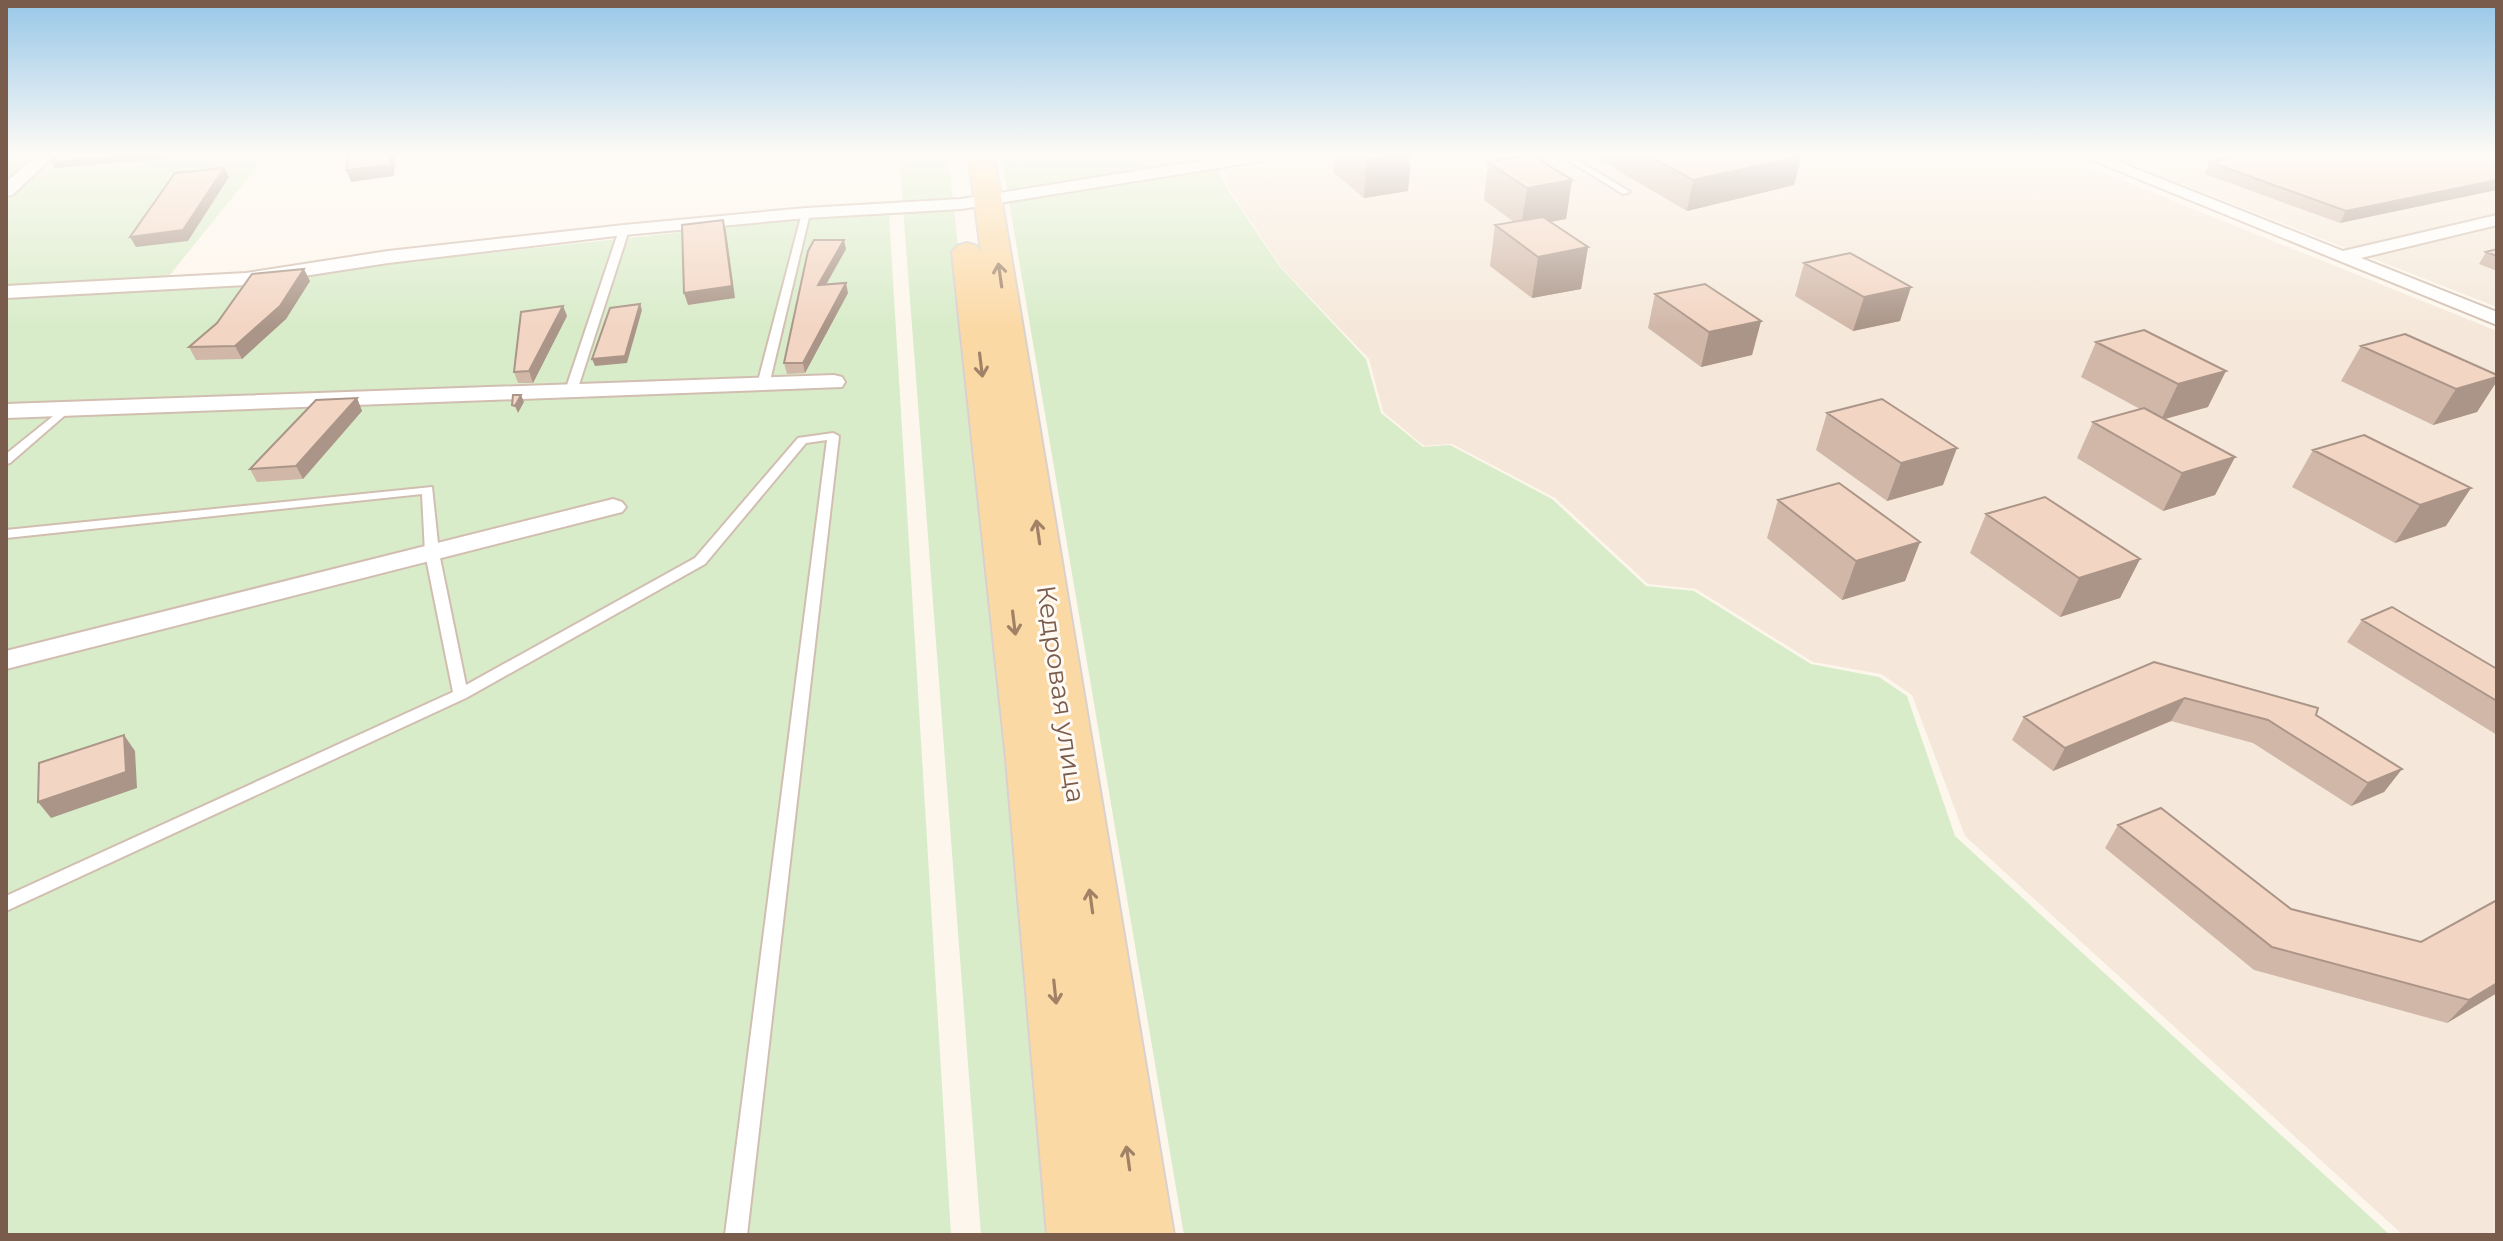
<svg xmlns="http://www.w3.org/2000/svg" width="2503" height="1241" font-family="Montserrat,sans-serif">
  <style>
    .residential { fill: #f5e8da }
    .green { fill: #d8ecc9 }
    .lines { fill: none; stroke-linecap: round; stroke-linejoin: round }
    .service-casing { stroke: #d1beb0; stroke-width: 4 }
    .minor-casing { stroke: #d1beb0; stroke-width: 4 }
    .primary-casing { stroke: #dad1cd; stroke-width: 4 }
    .service { fill: #fff; fill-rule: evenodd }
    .minor { fill: #fff; fill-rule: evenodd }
    .primary { fill: #fbd9a5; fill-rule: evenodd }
    .wall { fill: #d1b7a8 }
    .shaded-wall { fill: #aa9588 }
    .building { fill: #f3d5c3; stroke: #aa9588; stroke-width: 2 }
    .oneway { stroke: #a18267 }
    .labels { text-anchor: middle; stroke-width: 6; stroke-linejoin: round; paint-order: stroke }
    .street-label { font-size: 26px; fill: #7a5c4d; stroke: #fffaf3 }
  </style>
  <rect width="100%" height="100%" fill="#fdf6ec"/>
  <path class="residential" d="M 1317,154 L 2057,154 L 2497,331 L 2497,1235 L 2403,1235 L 1965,836 L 1912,695 L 1881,674 L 1813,662 L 1696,589 L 1648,584 L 1555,498 L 1452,444 L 1424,446 L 1383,412 L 1369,359 L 1281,267 L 1228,187 L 1225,168 Z
    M 2105,154 L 2497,154 L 2497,307 Z"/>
  <path class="green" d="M 6,154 L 267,154 L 157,291 L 242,286 L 387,264 L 784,221 L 889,215 L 951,1235 L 6,1235 Z
    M 899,154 L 948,154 L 1064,1235 L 981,1235 Z
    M 1001,154 L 1219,154 L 1214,156 L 1226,187 L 1280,267 L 1366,359 L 1381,413 L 1423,447 L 1450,445 L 1552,499 L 1646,586 L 1694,591 L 1811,664 L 1879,677 L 1907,696 L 1955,836 L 2390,1235 L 1184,1235 Z"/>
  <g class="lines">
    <defs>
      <path id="service" d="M 1558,154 L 1568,154 L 1630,192 L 1623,194 Z
        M 806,210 L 810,213 L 769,385 L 763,388 L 759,387 L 757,385 L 802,213 Z
        M 624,227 L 629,230 L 577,391 L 575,393 L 567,393 L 565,391 L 619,230 Z
        M 67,405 L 71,406 L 71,410 L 10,463 L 6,464 L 6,454 Z
        M 833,433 L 839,436 L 747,1235 L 725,1235 L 827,440 L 806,443 L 705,564 L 466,698 L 6,911 L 6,896 L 453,692 L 425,553 L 422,494 L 6,538 L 6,530 L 432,487 L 439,553 L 466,685 L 695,558 L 798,438 Z"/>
      <path id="minor" d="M 39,154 L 56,154 L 12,195 L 6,196 L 6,182 Z
        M 1243,154 L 1281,154 L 1273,159 L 961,209 L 806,218 L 624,235 L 388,263 L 246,285 L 6,298 L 6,286 L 246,273 L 388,251 L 624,225 L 806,208 L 961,199 Z
        M 2077,154 L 2099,154 L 2343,251 L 2497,215 L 2497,225 L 2361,258 L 2497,312 L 2497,325 Z
        M 834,375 L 842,377 L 845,382 L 842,387 L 6,418 L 6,404 Z
        M 613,499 L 622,502 L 626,507 L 622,512 L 6,669 L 6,651 Z"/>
      <path id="primary" d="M 968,154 L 994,154 L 1174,1235 L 1047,1235 L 1006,759 L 952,252 L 957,246 L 967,243 L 977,246 L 981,251 Z"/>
    </defs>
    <use href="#service" class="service-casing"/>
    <use href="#minor" class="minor-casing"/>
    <use href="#primary" class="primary-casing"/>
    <use href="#service" class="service"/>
    <use href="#minor" class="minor"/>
    <use href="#primary" class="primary"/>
  </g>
  <path class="wall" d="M 1334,154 L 1411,154 L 1408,191 L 1364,198 L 1334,173 Z
    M 1589,154 L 1798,154 L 1802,156 L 1794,185 L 1687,211 Z
    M 2497,154 L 2340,223 L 2205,174 L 2210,162 Z
    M 1488,162 L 1572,180 L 1566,219 L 1551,222 L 1588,247 L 1581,289 L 1532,298 L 1490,266 L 1495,225 L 1514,222 L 1484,200 Z
    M 814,240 L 846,249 L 826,285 L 848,293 L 805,373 L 787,374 L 784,363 Z
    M 2497,249 L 2497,271 L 2479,264 L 2486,252 Z
    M 1850,253 L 1900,321 L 1853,331 L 1795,296 L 1804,263 Z
    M 310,281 L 286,319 L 242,359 L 196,360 L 189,347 L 217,323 Z
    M 1655,294 L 1761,321 L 1752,355 L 1701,367 L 1648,328 Z
    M 563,306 L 567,316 L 533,383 L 518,383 L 514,372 Z
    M 2144,330 L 2208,407 L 2165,419 L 2235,457 L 2215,495 L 2163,511 L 2077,458 L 2093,422 L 2140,409 L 2081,377 L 2096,342 Z
    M 2361,346 L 2497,375 L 2497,381 L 2477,412 L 2433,425 L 2341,381 Z
    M 357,398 L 362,411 L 303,479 L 257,482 L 250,469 Z
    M 1827,413 L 1943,485 L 1887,501 L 1816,450 Z
    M 2364,435 L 2446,526 L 2395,543 L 2292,487 L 2313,450 Z
    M 1778,500 L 1920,542 L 1905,581 L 1842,600 L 1767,538 Z
    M 1986,514 L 2140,559 L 2120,598 L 2060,617 L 1970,553 Z
    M 2362,620 L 2497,669 L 2497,735 L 2347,642 Z
    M 2154,662 L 2316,715 L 2402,769 L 2384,792 L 2351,806 L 2253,743 L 2171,721 L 2053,771 L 2012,740 L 2024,717 Z
    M 2118,825 L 2291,909 L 2421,942 L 2497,900 L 2497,993 L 2447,1023 L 2254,970 L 2105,848 Z"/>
  <path class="shaded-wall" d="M 154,154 L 176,154 L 171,158 L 55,168 L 52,162 Z
    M 390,154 L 396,154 L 394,176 L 351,182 L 346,170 Z
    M 1404,154 L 1411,154 L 1408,191 L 1364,198 L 1366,160 Z
    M 1802,156 L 1794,185 L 1687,211 L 1693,180 Z
    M 224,168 L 229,177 L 188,241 L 136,247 L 130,237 Z
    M 2497,179 L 2497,190 L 2340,223 L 2346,211 Z
    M 1572,180 L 1566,219 L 1521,227 L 1527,188 Z
    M 723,220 L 726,231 L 735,298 L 688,305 L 684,293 Z
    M 844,240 L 846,249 L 820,295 L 818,285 Z
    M 1588,247 L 1581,289 L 1532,298 L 1538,257 Z
    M 304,269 L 310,281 L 286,319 L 242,359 L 235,346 Z
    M 846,283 L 848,293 L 805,373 L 803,363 Z
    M 1911,287 L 1900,321 L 1853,331 L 1864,297 Z
    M 640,304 L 642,310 L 627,363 L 595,366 L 592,359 Z
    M 563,306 L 567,316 L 533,383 L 529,371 Z
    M 1761,321 L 1752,355 L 1701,367 L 1709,332 Z
    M 2226,371 L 2208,407 L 2161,420 L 2178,384 Z
    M 2497,377 L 2497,381 L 2477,412 L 2433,425 L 2456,389 Z
    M 521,395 L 524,402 L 518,413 L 515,406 Z
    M 357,398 L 362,411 L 303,479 L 296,466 Z
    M 1957,448 L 1943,485 L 1887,501 L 1901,463 Z
    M 2235,457 L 2215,495 L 2163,511 L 2182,473 Z
    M 2471,488 L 2446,526 L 2395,543 L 2420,505 Z
    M 1920,542 L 1905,581 L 1842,600 L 1856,561 Z
    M 2140,559 L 2120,598 L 2060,617 L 2079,578 Z
    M 2185,698 L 2171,721 L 2053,771 L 2065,748 Z
    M 124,735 L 135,751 L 137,788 L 51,818 L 38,802 Z
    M 2402,769 L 2384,792 L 2351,806 L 2368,783 Z
    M 2497,983 L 2497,993 L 2447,1023 L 2469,1000 Z"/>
  <path class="building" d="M 59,154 L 154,154 L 52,162 Z
    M 349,154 L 390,154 L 390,165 L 346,170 Z
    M 1358,154 L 1404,154 L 1366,160 Z
    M 1645,154 L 1798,154 L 1802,156 L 1693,180 Z
    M 2245,154 L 2497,154 L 2497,180 L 2346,211 L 2210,162 Z
    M 1532,155 L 1572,180 L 1527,188 L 1488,162 Z
    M 224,168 L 183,230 L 130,237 L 175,173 Z
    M 1543,217 L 1588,247 L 1538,257 L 1495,225 Z
    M 723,220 L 732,286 L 684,293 L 682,225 Z
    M 814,240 L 844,240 L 818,285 L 846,283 L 803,363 L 784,363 L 808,251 Z
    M 2497,249 L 2497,256 L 2486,252 Z
    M 1850,253 L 1911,287 L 1864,297 L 1804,263 Z
    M 304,269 L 280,306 L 235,346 L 189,347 L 217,323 L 252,274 Z
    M 1705,284 L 1761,321 L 1709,332 L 1655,294 Z
    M 640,304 L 625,356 L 592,359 L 610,308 Z
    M 563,306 L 529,371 L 514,372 L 521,312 Z
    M 2144,330 L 2226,371 L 2178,384 L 2096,342 Z
    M 2405,334 L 2497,375 L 2497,377 L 2456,389 L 2361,346 Z
    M 513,395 L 521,395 L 515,406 L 512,405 Z
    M 357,398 L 296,466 L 250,469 L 316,400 Z
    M 1882,399 L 1957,448 L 1901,463 L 1827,413 Z
    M 2144,408 L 2235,457 L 2182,473 L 2093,422 Z
    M 2364,435 L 2471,488 L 2420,505 L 2313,450 Z
    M 1839,483 L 1920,542 L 1856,561 L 1778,500 Z
    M 2045,497 L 2140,559 L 2079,578 L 1986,514 Z
    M 2392,607 L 2497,669 L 2497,701 L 2362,620 Z
    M 2154,662 L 2318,708 L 2316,715 L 2402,769 L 2368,783 L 2268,720 L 2185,698 L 2065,748 L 2024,717 Z
    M 124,735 L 126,772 L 38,802 L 39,763 Z
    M 2161,808 L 2291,909 L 2421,942 L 2497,900 L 2497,983 L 2469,1000 L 2272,947 L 2118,825 Z"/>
  <defs><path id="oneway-shaft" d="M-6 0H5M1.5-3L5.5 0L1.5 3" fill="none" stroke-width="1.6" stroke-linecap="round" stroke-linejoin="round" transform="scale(2)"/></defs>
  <g class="oneway">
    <use href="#oneway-shaft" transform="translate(1000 275) rotate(-98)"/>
    <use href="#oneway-shaft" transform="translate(981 365) rotate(83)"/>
    <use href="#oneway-shaft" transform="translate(1038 532) rotate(-98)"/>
    <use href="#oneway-shaft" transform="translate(1014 623) rotate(83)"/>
    <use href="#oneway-shaft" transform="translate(1091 901) rotate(-98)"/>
    <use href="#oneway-shaft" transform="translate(1055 992) rotate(84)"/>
    <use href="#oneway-shaft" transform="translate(1128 1158) rotate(-98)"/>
  </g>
  <linearGradient id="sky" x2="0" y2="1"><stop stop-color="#97c7e8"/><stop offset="0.47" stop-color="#fefbf6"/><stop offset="1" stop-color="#fefbf6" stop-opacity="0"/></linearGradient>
  <rect width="2503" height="328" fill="url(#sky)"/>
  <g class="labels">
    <g class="street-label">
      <text transform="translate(1061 694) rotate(82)" y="9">Кедровая улица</text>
    </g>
  </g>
  <rect width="2503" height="1241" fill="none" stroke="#7a5c4d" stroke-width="16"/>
</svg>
